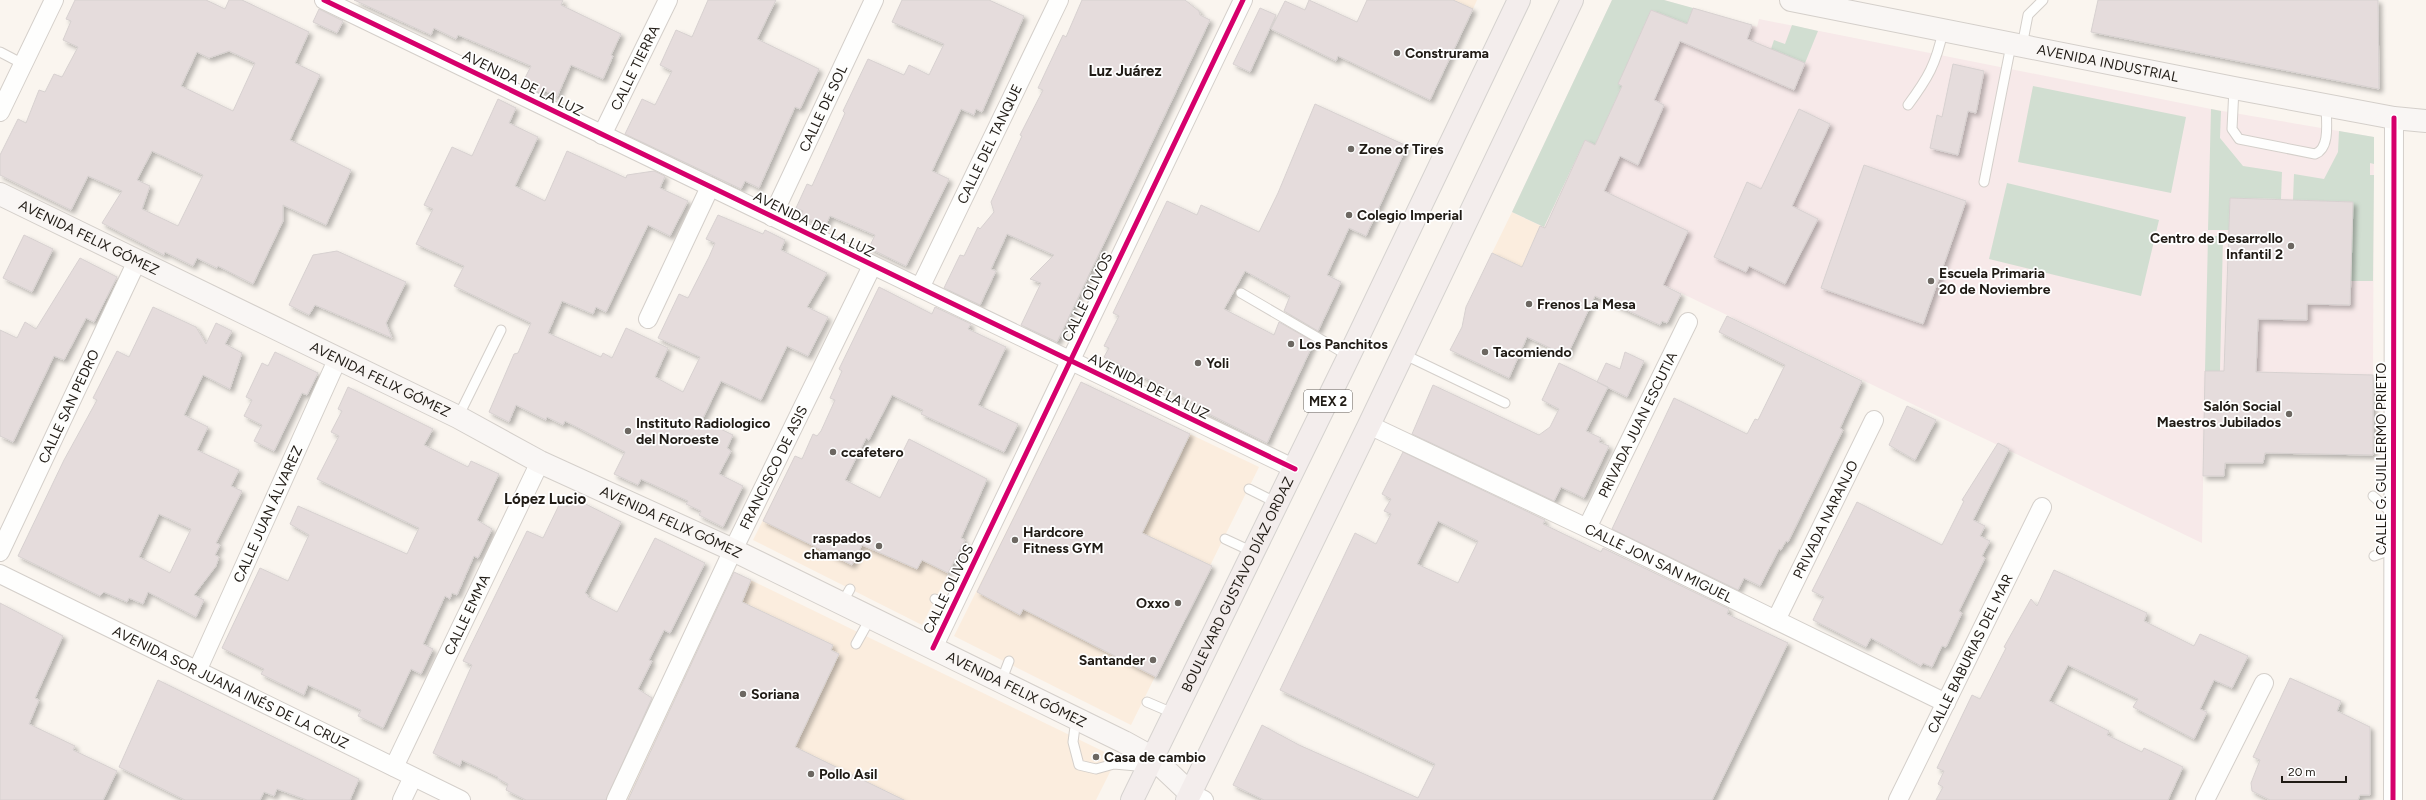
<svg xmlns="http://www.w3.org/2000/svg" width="2426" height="800" font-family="Figtree,sans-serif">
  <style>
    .built { fill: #fbedde }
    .education { fill: #f7e9e9 }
    .green { fill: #d1ded1 }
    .building { fill: #e5dcdc; stroke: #d7d1d0; fill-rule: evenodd; filter: url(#shadow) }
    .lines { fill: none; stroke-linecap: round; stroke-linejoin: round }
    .lane-casing { stroke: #d4cfca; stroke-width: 11 }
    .street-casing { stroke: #d4cfca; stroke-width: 20 }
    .secondary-casing { stroke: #d4cfca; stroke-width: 24 }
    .primary-casing { stroke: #d5d2cf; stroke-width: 24 }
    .lane { stroke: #fefefd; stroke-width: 9 }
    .street { stroke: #fefefd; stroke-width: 18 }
    .secondary { stroke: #f9f6f4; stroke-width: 22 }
    .primary { stroke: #f3edec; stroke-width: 22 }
    .cycleway-casing { stroke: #fff; stroke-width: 8 }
    .cycleway { stroke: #d6006c; stroke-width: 5 }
    .poi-dot { fill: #6c6761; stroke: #fff; stroke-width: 1.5 }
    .labels { text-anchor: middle; stroke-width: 3.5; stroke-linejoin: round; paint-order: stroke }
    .shield { fill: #fff; stroke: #635f5b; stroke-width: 1 }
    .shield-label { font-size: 13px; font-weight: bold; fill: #201b15 }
    .poi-label { font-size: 14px; font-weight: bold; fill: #201b15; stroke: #fff; text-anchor: start }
    .street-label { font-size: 14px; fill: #201b15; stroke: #fff }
    .neighbourhood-label { font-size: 15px; font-weight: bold; fill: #201b15; stroke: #fff }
  </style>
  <defs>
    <filter id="shadow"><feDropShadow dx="3.5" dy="3.5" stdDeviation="2" flood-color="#0004"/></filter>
  </defs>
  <rect width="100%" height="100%" fill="#faf5ef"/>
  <path class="built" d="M 1453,0 L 1477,0 L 1473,9 Z
    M 1512,212 L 1611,259 L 1593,301 L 1492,253 Z
    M 1081,382 L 1259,467 L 1131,725 L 954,636 Z
    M 795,456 L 965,540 L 922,625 L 753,540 Z
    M 734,572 L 1117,758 L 1096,800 L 625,800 Z"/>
  <path class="education" d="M 1612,0 L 1664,0 L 1757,27 L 1759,19 L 2211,109 L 2374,137 L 2373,375 L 2205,371 L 2202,543 L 1512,212 Z"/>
  <path class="green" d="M 1612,0 L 1664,0 L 1693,8 L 1687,24 L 1651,10 L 1622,86 L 1595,145 L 1585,140 L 1544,227 L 1512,212 Z
    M 1792,25 L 1818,31 L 1805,63 L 1771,49 L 1774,40 L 1785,44 Z
    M 2033,86 L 2186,117 L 2171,193 L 2018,162 Z
    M 2211,109 L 2221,111 L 2220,138 L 2243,166 L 2282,172 L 2281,199 L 2230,198 L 2229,230 L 2208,230 Z
    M 2339,131 L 2374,137 L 2374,164 L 2370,163 L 2370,175 L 2374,175 L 2373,281 L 2351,281 L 2353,202 L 2293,200 L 2294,174 L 2324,179 L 2338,152 Z
    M 2007,183 L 2159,220 L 2141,296 L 1989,259 Z
    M 2208,236 L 2223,236 L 2220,371 L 2205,371 Z"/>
  <path class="building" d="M 75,0 L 206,0 L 225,9 L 229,0 L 242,0 L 309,32 L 295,63 L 320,75 L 290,140 L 351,170 L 326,225 L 283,205 L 283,221 L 253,284 L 218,266 L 217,268 L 197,258 L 193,266 L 165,252 L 164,255 L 102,223 L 122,191 L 88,176 L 71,210 L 0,175 L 0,155 L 18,119 L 26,123 L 39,90 L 45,92 L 54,74 L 62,77 L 78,47 L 63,40 L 71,21 L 66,19 ZM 229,51 L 255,63 L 233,111 L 181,86 L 197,52 L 209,58 ZM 152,151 L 203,175 L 178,226 L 142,209 L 150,186 L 137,180 Z
    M 354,0 L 563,0 L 561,5 L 621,34 L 611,55 L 613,56 L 603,79 L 571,65 L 557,97 L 544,90 L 542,94 L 522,84 L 531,66 L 458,35 L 456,39 L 434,28 L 431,35 Z
    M 708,0 L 776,0 L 757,39 L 819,69 L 800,109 L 795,107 L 759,188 L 745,181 L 741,189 L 625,134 L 642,99 L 655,105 L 672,71 L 660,65 L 676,30 L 692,37 Z
    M 902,0 L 989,0 L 1024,16 L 982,112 L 976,109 L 974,115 L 961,109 L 939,156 L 932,171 L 949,179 L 906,266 L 869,248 L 875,235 L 830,216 L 825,227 L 801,215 L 803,211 L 796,208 L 807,184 L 812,186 L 845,113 L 843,111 L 868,59 L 904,75 L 909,65 L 929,75 L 944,44 L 892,22 Z
    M 1082,0 L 1185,0 L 1199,11 L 1200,15 L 1210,20 L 1057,342 L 1021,325 L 1041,283 L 1030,279 L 1054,255 L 1007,234 L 991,269 L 996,271 L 980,305 L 944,288 L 960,255 L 964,256 L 978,227 L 980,229 L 994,212 L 991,202 L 1022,136 L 1020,135 L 1043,90 L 1038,88 L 1063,35 L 1066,37 Z
    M 1309,0 L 1357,22 L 1367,0 L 1453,0 L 1473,9 L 1430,100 L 1338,56 L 1336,61 L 1271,29 L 1285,1 L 1305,10 Z
    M 2098,0 L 2378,0 L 2379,89 L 2091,32 Z
    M 1260,8 L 1276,15 L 1250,72 L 1233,64 Z
    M 1693,8 L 1752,25 L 1747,39 L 1805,63 L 1794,90 L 1680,41 L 1654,100 L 1664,105 L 1638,165 L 1620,156 L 1604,191 L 1688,231 L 1663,285 L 1681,294 L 1667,323 L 1662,321 L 1660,325 L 1595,296 L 1567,356 L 1527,337 L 1509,378 L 1450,350 L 1462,327 L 1466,307 L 1492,253 L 1522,267 L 1540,226 L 1545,228 L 1585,140 L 1595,145 L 1622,86 L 1618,84 L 1651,10 L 1687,24 Z
    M 319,9 L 343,21 L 337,33 L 313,22 Z
    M 1953,64 L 1984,71 L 1976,113 L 1968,111 L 1958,155 L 1930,148 L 1937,115 L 1942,117 Z
    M 498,99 L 516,108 L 509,123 L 538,137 L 515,186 L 545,201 L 567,151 L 626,178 L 627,175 L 654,171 L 665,176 L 660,188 L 688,201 L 670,236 L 648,225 L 606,312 L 596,307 L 593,314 L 562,301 L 548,333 L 601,357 L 603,353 L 612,358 L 626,328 L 668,348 L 655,377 L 683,392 L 700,357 L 658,338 L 679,294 L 688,298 L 709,257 L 715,243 L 706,239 L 718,215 L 763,234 L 765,230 L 785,240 L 781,250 L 827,273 L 807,307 L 828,317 L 808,356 L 787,346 L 761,400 L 721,381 L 702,420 L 733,435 L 727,448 L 731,451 L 719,474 L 743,486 L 723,527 L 699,515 L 701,511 L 686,504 L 688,501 L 641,479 L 638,485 L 614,474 L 625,452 L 565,421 L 563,425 L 547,417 L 546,420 L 516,405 L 509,422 L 489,412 L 514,354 L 518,353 L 531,323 L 454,286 L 464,266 L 416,244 L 433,209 L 424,205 L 452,147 L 472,156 Z
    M 1315,104 L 1407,146 L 1366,236 L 1349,228 L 1327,275 L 1341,282 L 1318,331 L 1284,311 L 1290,296 L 1245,271 L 1224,309 L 1274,335 L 1279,322 L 1314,342 L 1267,443 L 1201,410 L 1202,407 L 1104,357 L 1109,348 L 1104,346 L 1119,316 L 1113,313 L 1167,201 L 1197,215 L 1201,205 L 1259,232 L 1278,193 Z
    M 1799,109 L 1830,124 L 1792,206 L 1818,219 L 1785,284 L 1749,266 L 1746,272 L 1714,257 L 1747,182 L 1761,189 Z
    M 1864,165 L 1966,201 L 1923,324 L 1821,288 Z
    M 2230,198 L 2353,202 L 2350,305 L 2307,304 L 2307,320 L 2258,319 L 2256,372 L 2373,375 L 2373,455 L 2265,453 L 2263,463 L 2225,463 L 2224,476 L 2203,476 L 2205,371 L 2224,371 Z
    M 24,235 L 53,249 L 32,292 L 3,278 Z
    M 337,251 L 406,282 L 386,323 L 392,338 L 315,305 L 309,315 L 289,305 L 313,255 Z
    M 80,258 L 117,277 L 94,322 L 86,318 L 64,360 L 54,356 L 13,442 L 0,436 L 0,330 L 17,338 L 25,322 L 36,329 Z
    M 879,287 L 932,314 L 935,307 L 971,324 L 968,329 L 1006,347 L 978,405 L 1018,424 L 1004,452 L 921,414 L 923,410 L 892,395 L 869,440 L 866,438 L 845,480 L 880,498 L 909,439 L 987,479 L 961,538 L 965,540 L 948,573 L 922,560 L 917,569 L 862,545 L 852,565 L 763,521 L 795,456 L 802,459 L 813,434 L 817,436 L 821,431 L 835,400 L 830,398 L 842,371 L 839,369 Z
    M 153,307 L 196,327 L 206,344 L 216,323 L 232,331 L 225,344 L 242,353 L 230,389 L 203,375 L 184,415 L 208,427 L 197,450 L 239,470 L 231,486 L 242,491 L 216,543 L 220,545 L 215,555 L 219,557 L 216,566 L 194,595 L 204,600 L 196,617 L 148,592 L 143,604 L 129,598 L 127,602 L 104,592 L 100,596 L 18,556 L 64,460 L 97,400 L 93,398 L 117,351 L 129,357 ZM 159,514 L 191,529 L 170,573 L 139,557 Z
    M 1727,316 L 1862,381 L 1840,428 L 1843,430 L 1788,542 L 1786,541 L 1781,550 L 1779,549 L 1760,586 L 1744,578 L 1738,590 L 1612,529 L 1674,398 L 1747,434 L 1755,419 L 1758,420 L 1785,365 L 1719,332 Z
    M 275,352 L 318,373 L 307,395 L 302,393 L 274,451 L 254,441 L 262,425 L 244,416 L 252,400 L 246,397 L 262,363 L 268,366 Z
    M 1625,352 L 1644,361 L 1627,397 L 1597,382 L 1606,363 L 1620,369 Z
    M 1559,363 L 1608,387 L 1586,431 L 1601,438 L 1599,442 L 1609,446 L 1584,498 L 1561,487 L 1554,501 L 1412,434 L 1433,385 L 1539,435 L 1550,427 L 1559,409 L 1542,400 Z
    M 1081,382 L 1190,434 L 1142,533 L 1212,566 L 1156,677 L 1023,609 L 1020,615 L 977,592 Z
    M 348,387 L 433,429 L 424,445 L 468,467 L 471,461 L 499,474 L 477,520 L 492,529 L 478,558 L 474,556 L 457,595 L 452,593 L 450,599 L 445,596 L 423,644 L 433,649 L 421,674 L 411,669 L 383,728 L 358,716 L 361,710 L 308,685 L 304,695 L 261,674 L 264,669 L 222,648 L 260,568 L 288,581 L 309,535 L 290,524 L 298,506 L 407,554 L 419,528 L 317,479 L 339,436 L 331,432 L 342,411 L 338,409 Z
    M 1907,406 L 1936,420 L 1915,460 L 1889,445 Z
    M 1998,443 L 2009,449 L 1973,520 L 1985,526 L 1980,536 L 1990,541 L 1982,556 L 1985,558 L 1959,611 L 1962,613 L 1946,647 L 1942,646 L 1932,667 L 1923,663 L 1921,666 L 1871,638 L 1866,647 L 1813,620 L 1824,597 L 1812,591 L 1857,502 L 1942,545 L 1964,501 L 1962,500 Z
    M 1403,452 L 1545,520 L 1543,524 L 1601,552 L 1603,548 L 1729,609 L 1727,614 L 1788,643 L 1712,800 L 1264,800 L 1233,785 L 1262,725 L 1299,745 L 1418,798 L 1435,764 L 1280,690 L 1355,533 L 1376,544 L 1391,514 L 1384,511 L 1391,499 L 1382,494 ZM 1438,521 L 1478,541 L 1458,583 L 1417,564 Z
    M 572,497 L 621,522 L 585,593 L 588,595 L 588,597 L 617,612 L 655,538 L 705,563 L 670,633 L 664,630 L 649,660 L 652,661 L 638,689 L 652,698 L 606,800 L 526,800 L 506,790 L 508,784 L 497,778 L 498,777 L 462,760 L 460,766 L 433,753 L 472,665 L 463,661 L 527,531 L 543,538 L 560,503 L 567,507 Z
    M 2054,570 L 2147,613 L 2144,621 L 2194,646 L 2200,634 L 2248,656 L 2232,688 L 2214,680 L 2200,709 L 2207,712 L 2194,739 L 2133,707 L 2138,699 L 2068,665 L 2049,701 L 2109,731 L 2107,735 L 2142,752 L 2144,748 L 2183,767 L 2168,800 L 1936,800 L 1943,787 L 1938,784 L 1944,771 L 1937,768 L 1972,695 L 1980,699 L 2006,648 L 2004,647 L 2031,599 L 2037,606 Z
    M 734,572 L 751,580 L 742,602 L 833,645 L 831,650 L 839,654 L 795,747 L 904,800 L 628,800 Z
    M 0,603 L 63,636 L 35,698 L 39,700 L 29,724 L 75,746 L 73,750 L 117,771 L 103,800 L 0,800 Z
    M 2290,678 L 2341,701 L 2337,711 L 2370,727 L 2370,795 L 2360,795 L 2358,800 L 2270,800 L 2252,791 L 2251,783 L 2260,760 L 2253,757 Z
    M 158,680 L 359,779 L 350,800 L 307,800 L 277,789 L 274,796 L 264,792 L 260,800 L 185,800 L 119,767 Z"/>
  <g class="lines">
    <defs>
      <path id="lane" d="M 2022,46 L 2028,15 L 2043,0
        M 0,52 L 23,64
        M 2234,88 L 2232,129 L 2239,139 L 2315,154 C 2331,148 2326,120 2326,105
        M 1908,105 C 1928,78 1936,64 1943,31
        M 1984,182 L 2011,45
        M 1241,293 L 1349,356
        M 1403,354 L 1505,403
        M 458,417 L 501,330
        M 1249,489 L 1277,503
        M 2373,496 L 2393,514
        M 1225,539 L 1253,552
        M 2374,556 L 2393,549
        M 935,599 L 952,607
        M 842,603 L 850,589
        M 856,644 L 871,617
        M 1001,682 L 1009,661
        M 1147,702 L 1175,714
        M 1076,719 L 1073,742 L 1079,765 L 1096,769 L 1114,764 L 1148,767"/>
      <g id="street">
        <path d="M 324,0 L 1295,469"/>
        <path d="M 0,112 L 54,0"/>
        <path id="s1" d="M 602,135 L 668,0"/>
        <path id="s2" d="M 772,217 L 874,0"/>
        <path id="s3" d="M 920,288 L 1059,0"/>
        <path d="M 648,319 L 710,187"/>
        <path id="s4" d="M 1369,425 L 1587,528 L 1946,703"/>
        <path id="s5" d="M 1587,528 L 1688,322"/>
        <path id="s6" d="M 0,552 L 137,261"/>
        <path id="s7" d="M 0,574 L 461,800"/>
        <path id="s8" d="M 1776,620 L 1874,420"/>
        <path d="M 933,648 L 1243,0"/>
        <path id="s9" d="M 197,671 L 338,358"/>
        <path id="s10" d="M 394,767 L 540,462"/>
        <path d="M 1190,793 L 1204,800"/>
        <path d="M 402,800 L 413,777"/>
        <path id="s11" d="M 616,800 L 733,550 L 872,266"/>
        <path id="s12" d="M 1898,800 L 2042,507"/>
        <path d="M 2205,800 L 2264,683"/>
        <path d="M 2393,800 L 2394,118"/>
      </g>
      <g id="secondary">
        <path id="s13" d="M 1791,0 L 2234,88 L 2394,118 L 2426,121"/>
        <path id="s14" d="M 0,194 L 458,417 L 540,462 L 733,550 L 1124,742 L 1153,758 L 1190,793"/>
      </g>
      <g id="primary">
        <path id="s15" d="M 1132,800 L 1349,356 L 1519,0"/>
        <path d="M 1187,800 L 1369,425 L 1572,0"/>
      </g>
    </defs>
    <use href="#lane" class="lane-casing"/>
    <use href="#street" class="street-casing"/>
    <use href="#secondary" class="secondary-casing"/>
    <use href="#primary" class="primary-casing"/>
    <use href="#lane" class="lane"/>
    <use href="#street" class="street"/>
    <use href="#secondary" class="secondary"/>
    <use href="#primary" class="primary"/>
    <defs>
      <path id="cycleway" d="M 324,0 L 1295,469
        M 933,648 L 1243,0
        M 2393,800 L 2394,118"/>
    </defs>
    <use href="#cycleway" class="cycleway-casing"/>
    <use href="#cycleway" class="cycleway"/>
  </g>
  <g class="poi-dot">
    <circle cx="1397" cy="53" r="4"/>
    <circle cx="1351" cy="149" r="4"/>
    <circle cx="1349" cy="215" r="4"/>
    <circle cx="2291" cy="246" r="4"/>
    <circle cx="1931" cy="281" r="4"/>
    <circle cx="1529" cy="304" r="4"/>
    <circle cx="1291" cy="344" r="4"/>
    <circle cx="1485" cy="352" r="4"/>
    <circle cx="1198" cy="363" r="4"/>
    <circle cx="2289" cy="414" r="4"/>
    <circle cx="628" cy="431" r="4"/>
    <circle cx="833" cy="452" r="4"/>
    <circle cx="1015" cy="540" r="4"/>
    <circle cx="879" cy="546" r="4"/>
    <circle cx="1178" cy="603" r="4"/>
    <circle cx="1153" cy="660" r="4"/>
    <circle cx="743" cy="694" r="4"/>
    <circle cx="1096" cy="757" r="4"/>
    <circle cx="811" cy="774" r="4"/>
  </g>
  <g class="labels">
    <rect class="shield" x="1304" y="390" width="48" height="22" rx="3"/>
    <g class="shield-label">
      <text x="1328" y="406">MEX 2</text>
    </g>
    <g class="poi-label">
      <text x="1405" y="58">Construrama</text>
      <text x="1359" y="154">Zone of Tires</text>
      <text x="1357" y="220">Colegio Imperial</text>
      <text x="2283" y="243" text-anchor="end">Centro de Desarrollo<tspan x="2283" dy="16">Infantil 2</tspan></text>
      <text x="1939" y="278">Escuela Primaria<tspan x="1939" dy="16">20 de Noviembre</tspan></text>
      <text x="1537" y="309">Frenos La Mesa</text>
      <text x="1299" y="349">Los Panchitos</text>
      <text x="1493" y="357">Tacomiendo</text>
      <text x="1206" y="368">Yoli</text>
      <text x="2281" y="411" text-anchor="end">Salón Social<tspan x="2281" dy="16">Maestros Jubilados</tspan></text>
      <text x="636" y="428">Instituto Radiologico<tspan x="636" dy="16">del Noroeste</tspan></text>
      <text x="841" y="457">ccafetero</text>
      <text x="1023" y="537">Hardcore<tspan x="1023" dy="16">Fitness GYM</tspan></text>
      <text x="871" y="543" text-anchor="end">raspados<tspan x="871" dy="16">chamango</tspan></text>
      <text x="1170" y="608" text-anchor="end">Oxxo</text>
      <text x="1145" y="665" text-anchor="end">Santander</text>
      <text x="751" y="699">Soriana</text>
      <text x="1104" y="762">Casa de cambio</text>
      <text x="819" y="779">Pollo Asil</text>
    </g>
    <g class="street-label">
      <text dy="5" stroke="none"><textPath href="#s13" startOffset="323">AVENIDA INDUSTRIAL</textPath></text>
      <text dy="5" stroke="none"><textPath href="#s1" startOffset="75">CALLE TIERRA</textPath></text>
      <text transform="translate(523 83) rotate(26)" y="5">AVENIDA DE LA LUZ</text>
      <text dy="5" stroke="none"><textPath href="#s2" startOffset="120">CALLE DE SOL</textPath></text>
      <text dy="5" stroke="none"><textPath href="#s3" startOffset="160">CALLE DEL TANQUE</textPath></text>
      <text transform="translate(814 224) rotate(26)" y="5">AVENIDA DE LA LUZ</text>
      <text dy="5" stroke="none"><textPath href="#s14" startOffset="99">AVENIDA FELIX GÓMEZ</textPath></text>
      <text transform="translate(1087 297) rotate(-64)" y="5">CALLE OLIVOS</text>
      <text dy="5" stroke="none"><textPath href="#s14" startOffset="423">AVENIDA FELIX GÓMEZ</textPath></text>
      <text transform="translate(1149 386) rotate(26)" y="5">AVENIDA DE LA LUZ</text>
      <text dy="5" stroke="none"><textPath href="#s6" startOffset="161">CALLE SAN PEDRO</textPath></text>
      <text dy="5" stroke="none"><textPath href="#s5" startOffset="115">PRIVADA JUAN ESCUTIA</textPath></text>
      <text transform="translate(2381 459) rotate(-90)" y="5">CALLE G. GUILLERMO PRIETO</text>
      <text dy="5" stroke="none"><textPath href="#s11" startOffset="368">FRANCISCO DE ASIS</textPath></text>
      <text dy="5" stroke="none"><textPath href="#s9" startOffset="172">CALLE JUAN ÁLVAREZ</textPath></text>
      <text dy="5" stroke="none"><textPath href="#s8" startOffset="112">PRIVADA NARANJO</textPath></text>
      <text dy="5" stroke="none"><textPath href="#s14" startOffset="747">AVENIDA FELIX GÓMEZ</textPath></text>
      <text dy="5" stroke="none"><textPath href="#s4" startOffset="321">CALLE JON SAN MIGUEL</textPath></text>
      <text dy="5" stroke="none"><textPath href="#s15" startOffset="240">BOULEVARD GUSTAVO DÍAZ ORDAZ</textPath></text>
      <text transform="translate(948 589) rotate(-64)" y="5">CALLE OLIVOS</text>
      <text dy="5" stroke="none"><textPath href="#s10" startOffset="169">CALLE EMMA</textPath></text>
      <text dy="5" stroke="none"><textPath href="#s12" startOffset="163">CALLE BABURIAS DEL MAR</textPath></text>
      <text dy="5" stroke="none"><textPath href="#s7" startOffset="257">AVENIDA SOR JUANA INÉS DE LA CRUZ</textPath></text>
      <text dy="5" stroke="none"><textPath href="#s14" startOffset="1131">AVENIDA FELIX GÓMEZ</textPath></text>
    </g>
    <g class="neighbourhood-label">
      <text x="1125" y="76">Luz Juárez</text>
      <text x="545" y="504">López Lucio</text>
    </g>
  </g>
  <path d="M2282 776v6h64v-6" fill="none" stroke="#201b15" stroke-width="2"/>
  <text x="2288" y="776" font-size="12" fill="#201b15" stroke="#ffffff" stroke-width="3" paint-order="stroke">20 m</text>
</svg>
